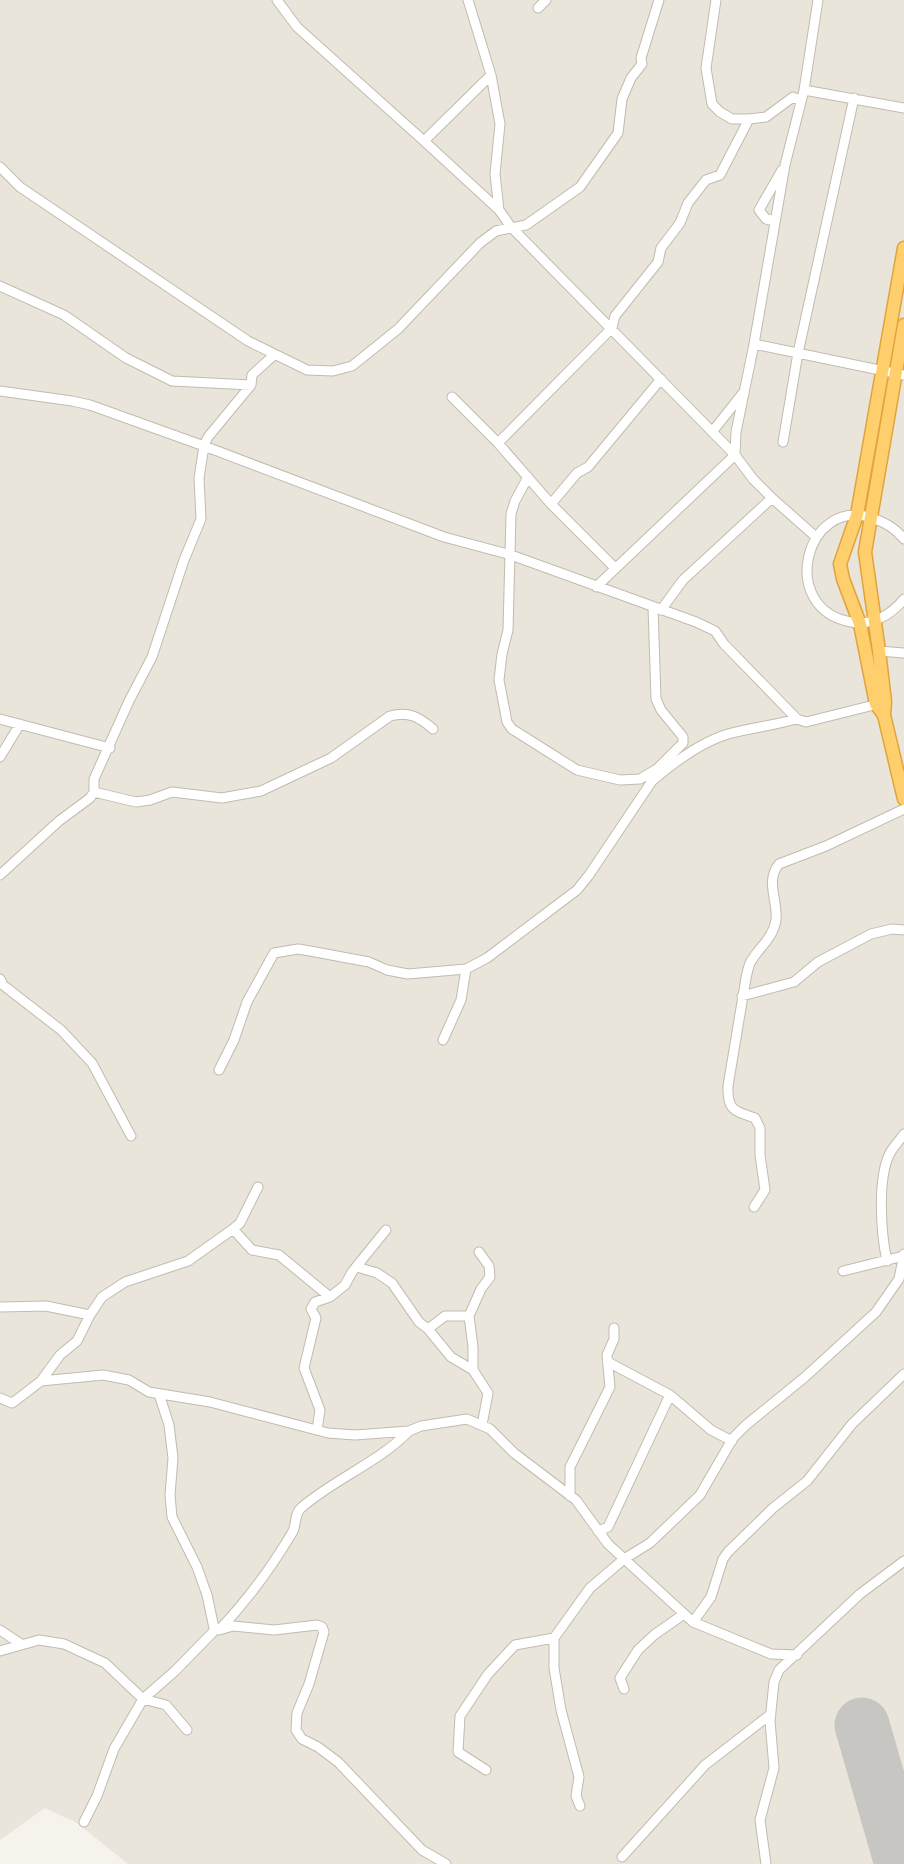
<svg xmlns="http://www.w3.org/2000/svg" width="904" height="1864" font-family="'Exo 2',sans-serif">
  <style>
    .residential { fill: #eae5da }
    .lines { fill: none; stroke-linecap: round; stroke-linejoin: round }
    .runway { stroke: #c8c6c3; stroke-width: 55 }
    .minor-casing { stroke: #c2bbae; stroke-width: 11 }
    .highway-casing { stroke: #e0a43c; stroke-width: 15 }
    .minor { stroke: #fff; stroke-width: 9 }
    .highway { stroke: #ffcf6e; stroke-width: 12 }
  </style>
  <rect width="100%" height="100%" fill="#f6f3ec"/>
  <path class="residential" d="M 0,0 L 904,0 L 904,1864 L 128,1864 L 77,1823 L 45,1808 L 0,1840 Z"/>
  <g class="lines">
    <path class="runway" d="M 862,1725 L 902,1864"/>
    <defs>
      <path id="minor" d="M 277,0 L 297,27 L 424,141 L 491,75
        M 468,0 L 491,75 L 500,124 L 495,174 L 499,210 L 511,227 L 735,455 L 753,479 L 772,498 L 816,537
        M 716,0 L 706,68 L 712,104 L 720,112 L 732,119 L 749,119 L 766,117 L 793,97 L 801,101
        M 538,8 L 546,0
        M 804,90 L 904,108
        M 424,141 L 499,210
        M 0,167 L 20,187 L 248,341 L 307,370 L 333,371 L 352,366 L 398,329 L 480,243 L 496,231 L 526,225 L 580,187 L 618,133 L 622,99 L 631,78 L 642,64 L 641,58 L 659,0
        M 775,221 L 766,219 L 759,210 L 782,170
        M 0,286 L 64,315 L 126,358 L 172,381 L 251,385
        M 754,344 L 904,375
        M 0,391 L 72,401 L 90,405 L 204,446 L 444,537 L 511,555 L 696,622 L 715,631 L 724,644 L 797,719 L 806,722 L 882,703
        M 452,397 L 498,443 L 551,504 L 615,568
        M 712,432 L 743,393
        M 783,442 L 798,353 L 854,98
        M 498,443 L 612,328 L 615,316 L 658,262 L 661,248 L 680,223 L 688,203 L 706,180 L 720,175 L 749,119
        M 528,477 L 515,501 L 511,514 L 508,630 L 502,654 L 499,680 L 507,722 L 512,729 L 577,770 L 620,780 L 640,779 L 657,769 L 683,743 L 683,737 L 661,710 L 656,699 L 653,607
        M 551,504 L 577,473 L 588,467 L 661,379
        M 904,539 C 895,528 886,523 872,518 C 805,496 777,609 851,622 C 872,626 891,615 904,599
        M 596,587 L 735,455 L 736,432 L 754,344 L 785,165 L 804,90 L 818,0
        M 661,610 L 683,580 L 772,498
        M 879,651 L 904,653
        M 0,719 L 110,748
        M 0,757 L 20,724
        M 94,792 L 136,802 L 150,800 L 172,792 L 222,798 L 261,791 L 331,758 L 390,716 C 409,711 419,717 433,729
        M 0,875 L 59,821 L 90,798 L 94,792 L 94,779 L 129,701 L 152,657 L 184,560 L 201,519 L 199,478 L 204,446 L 208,437 L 251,385 L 252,375 L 274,355
        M 0,979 L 3,985 L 61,1030 L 92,1063 L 131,1136
        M 742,996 L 794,982 L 818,962 L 871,934 L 892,929 L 904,930
        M 443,1040 L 461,1000 L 466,969 L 487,958 L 577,890 L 589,875 L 652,781 C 673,763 701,742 728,734 C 751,728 774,725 797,719
        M 219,1070 L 234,1040 L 247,1002 L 274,953 L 298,949 L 310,951 L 369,962 L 387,970 L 408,974 L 466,969
        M 754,1207 L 765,1190 L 760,1155 L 760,1128 L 755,1118 C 734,1111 727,1110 728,1086 L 746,978 C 747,974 748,968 750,963 C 758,948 773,939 776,920 C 778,900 765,881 779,864 L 826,846 L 904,809
        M 233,1229 L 252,1250 L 279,1255 L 330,1297
        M 887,1261 C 881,1234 877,1178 890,1153 C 894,1146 900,1140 904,1134
        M 357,1267 L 377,1273 L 392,1283 L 419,1322 L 428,1329 L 451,1357 L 473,1370
        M 843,1271 L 903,1256
        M 0,1307 L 46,1306 L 90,1315
        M 469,1316 L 473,1347 L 473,1370 L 488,1393 L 482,1425
        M 428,1329 L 445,1316 L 469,1316 L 481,1289 L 490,1277 L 489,1266 L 479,1252
        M 608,1362 L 670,1395 L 711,1430 L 732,1441
        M 41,1381 L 60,1355 L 77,1341 L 90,1315 L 102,1297 L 125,1282 L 188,1261 L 233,1229 L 240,1223 L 258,1187
        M 159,1394 L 169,1425 L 173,1458 L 170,1495 L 172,1517 L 197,1567 L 207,1595 L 214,1628 L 219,1630
        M 0,1398 L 12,1403 L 15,1401 L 41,1381 L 103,1375 L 129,1380 L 149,1392 L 210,1402 L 328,1433 L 355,1435 L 409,1431 L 421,1426 L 467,1419 L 490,1429 L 514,1453 L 576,1500 L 608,1544 L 693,1622 L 771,1654 L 797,1655
        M 317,1430 L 320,1410 L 304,1368 L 316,1318 L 311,1309 L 315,1302 L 330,1297 L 345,1285 L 352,1272 L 386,1230
        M 570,1496 L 570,1467 L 610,1387 L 607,1355 L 614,1339 L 614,1328
        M 598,1531 L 608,1527 L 670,1395
        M 693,1622 L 711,1597 L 723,1559 L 728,1552 L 773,1508 L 807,1481 L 852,1424 L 904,1374
        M 0,1630 L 21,1644
        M 219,1630 L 233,1626 L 274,1630 L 317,1625 L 322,1627 L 324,1632 L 309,1684 L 297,1713 L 296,1730 L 302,1739 L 318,1747 L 338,1762 L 422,1850 L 446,1864
        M 219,1630 C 247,1601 271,1568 292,1533 C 297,1525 294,1514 301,1508 C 334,1479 378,1463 409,1431
        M 0,1651 L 39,1640 L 64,1644 L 105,1663 L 143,1699 L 166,1705 L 187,1730
        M 624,1689 L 620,1678 L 638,1650 L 654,1635 L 684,1614
        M 486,1770 L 458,1752 L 460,1716 L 488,1674 L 515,1645 L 554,1638
        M 580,1806 L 576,1796 L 579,1777 L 561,1710 L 554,1668 L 554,1638 L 590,1588 L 624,1559 L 650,1543 L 700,1495 L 733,1438 L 746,1425 L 805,1377 L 876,1312 L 899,1279 L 904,1254
        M 84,1822 L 97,1796 L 114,1749 L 143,1699 L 175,1671 L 216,1629
        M 622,1857 L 705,1765 L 771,1714
        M 766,1864 L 760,1820 L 774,1768 L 770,1721 L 774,1682 L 779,1670 L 860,1594 L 904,1561"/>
      <path id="highway" d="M 904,325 L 865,552 L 879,651 L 885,702 L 884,715 L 904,799
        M 884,715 L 876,704 L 860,624 L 843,579 L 840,564 L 857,515 L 904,248"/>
    </defs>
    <use href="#minor" class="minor-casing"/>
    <use href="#highway" class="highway-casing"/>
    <use href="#minor" class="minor"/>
    <use href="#highway" class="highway"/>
  </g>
</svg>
